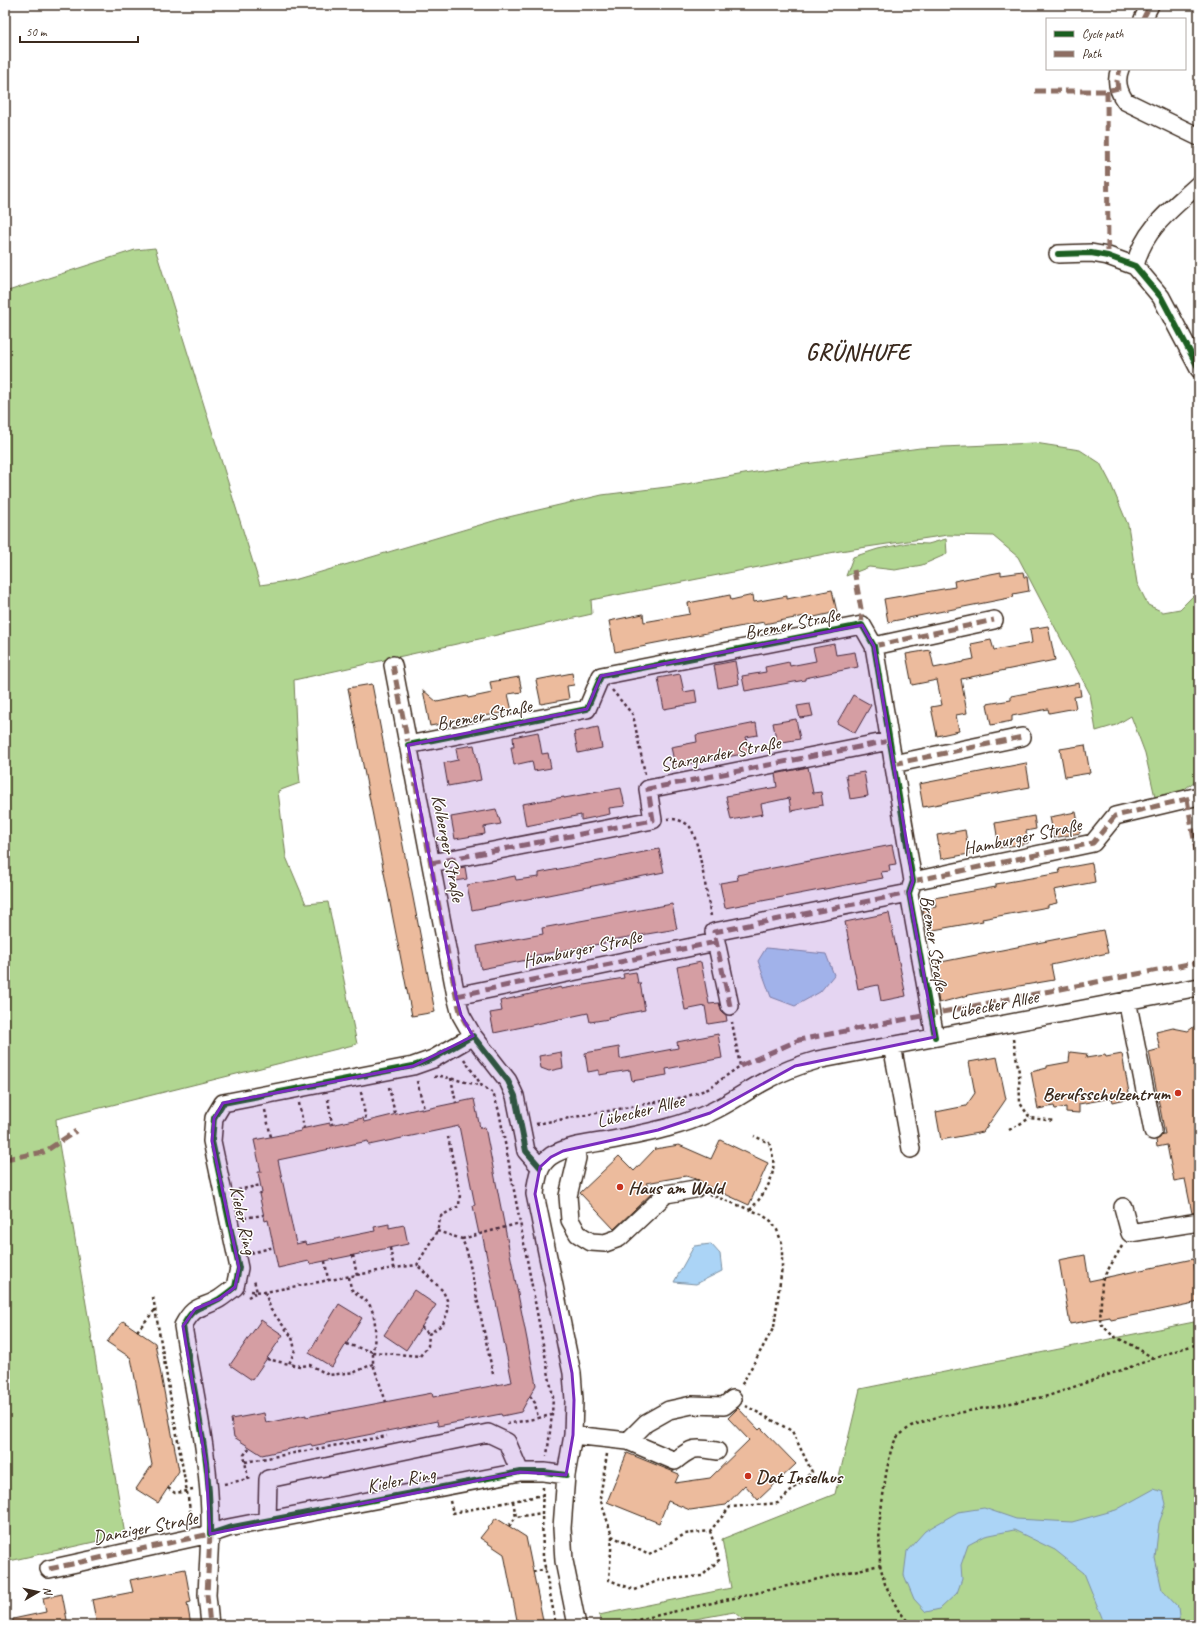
<svg xmlns="http://www.w3.org/2000/svg" width="1204" height="1630" font-family="Caveat,sans-serif">
  <style>
    .green { fill: #b1d691; stroke: #768058 }
    .water { fill: #abd4f6; stroke: #7e90a0 }
    .building { fill: #ecbb9d; stroke: #3b2a1e }
    .lines { fill: none; stroke-linecap: round; stroke-linejoin: round }
    .minor-casing { stroke: #3b2a1e; stroke-width: 20 }
    .path { stroke: #3b2a1e; stroke-width: 2.5; stroke-dasharray: 3 3; stroke-linecap: butt }
    .minor { stroke: #fff; stroke-width: 17 }
    .quiet { stroke: #8d6e63; stroke-width: 5; stroke-dasharray: 10 5; stroke-linecap: butt }
    .cycleway-casing { stroke: #fff; stroke-width: 8 }
    .cycleway { stroke: #1b5e20; stroke-width: 6 }
    .marked { fill: #7b2cbf; fill-opacity: 0.2; stroke: #7b2cbf; stroke-width: 3; stroke-linejoin: round }
    .poi-dot { fill: #c8321e; stroke: #fff; stroke-width: 1.5 }
    .labels { text-anchor: middle; stroke-width: 3; stroke-linejoin: round; paint-order: stroke }
    .street-label { font-size: 19px; fill: #3b2a1e; stroke: #fff }
    .poi-label { font-size: 19px; font-weight: bold; fill: #3b2a1e; stroke: #fff; text-anchor: start }
    .district-label { font-size: 23px; font-weight: bold; letter-spacing: 1px; fill: #3b2a1e; stroke: #fff }
  </style>
  <rect width="100%" height="100%" fill="#fff"/>
  <filter id="ink" filterUnits="userSpaceOnUse"><feTurbulence type="fractalNoise" baseFrequency=".025" numOctaves="2"/><feDisplacementMap in="SourceGraphic" scale="8" xChannelSelector="R" yChannelSelector="G"/><feConvolveMatrix kernelMatrix="1 2 1 2 8 2 1 2 1" color-interpolation-filters="sRGB"/></filter>
  <g filter="url(#ink)">
    <path class="green" d="M 155,248 L 260,585 L 294,580 L 500,519 L 602,495 L 675,486 L 791,466 L 920,448 L 1035,443 L 1080,450 L 1100,463 L 1110,482 L 1128,525 L 1137,583 L 1148,605 L 1163,612 L 1180,609 L 1199,590 L 1199,778 L 1182,791 L 1155,797 L 1145,753 L 1131,716 L 1116,725 L 1096,731 L 1090,694 L 1018,557 L 993,536 L 948,535 L 840,551 L 591,600 L 592,614 L 294,680 L 297,752 L 300,783 L 278,791 L 286,857 L 306,904 L 328,902 L 357,1044 L 56,1119 L 57,1132 L 125,1535 L 5,1562 L 5,292 L 135,250 Z
      M 946,539 L 947,554 L 922,565 L 895,570 L 869,567 L 846,576 L 853,557 L 878,549 L 908,543 L 928,544 Z
      M 1199,1321 L 1199,1625 L 749,1625 L 734,1612 L 662,1625 L 601,1625 L 599,1615 L 731,1588 L 722,1539 L 835,1494 L 860,1389 Z"/>
    <path class="water" d="M 766,948 L 826,954 L 834,975 L 820,992 L 795,1006 L 771,997 L 758,961 Z
      M 711,1244 L 720,1254 L 722,1271 L 696,1284 L 674,1282 L 694,1246 Z
      M 1154,1489 L 1163,1492 L 1166,1504 L 1159,1523 L 1155,1558 L 1162,1590 L 1178,1607 L 1180,1625 L 1105,1625 L 1084,1573 L 1055,1550 L 1014,1530 L 985,1536 L 968,1545 L 961,1565 L 962,1579 L 957,1593 L 940,1609 L 926,1612 L 914,1599 L 904,1575 L 907,1551 L 925,1531 L 958,1512 L 984,1508 L 1016,1519 L 1072,1522 L 1116,1510 Z"/>
    <path class="building" d="M 1001,572 L 1001,575 L 1023,572 L 1024,577 L 1027,577 L 1029,591 L 1013,594 L 1014,597 L 888,622 L 884,599 L 955,587 L 954,581 Z
      M 832,590 L 837,612 L 805,619 L 805,616 L 764,624 L 764,622 L 645,645 L 646,646 L 615,652 L 609,621 L 643,614 L 644,622 L 690,614 L 688,603 L 730,595 L 731,600 L 753,595 L 754,602 L 787,596 L 787,599 Z
      M 1048,626 L 1055,660 L 961,679 L 967,713 L 956,715 L 959,731 L 937,736 L 931,707 L 942,705 L 937,680 L 912,685 L 906,654 L 930,650 L 934,668 L 964,662 L 964,661 L 974,659 L 971,644 L 991,640 L 994,650 L 1032,643 L 1030,629 Z
      M 834,644 L 836,655 L 855,652 L 858,667 L 805,678 L 805,680 L 745,691 L 742,676 L 766,672 L 765,667 L 789,662 L 790,666 L 816,661 L 813,648 Z
      M 735,661 L 739,684 L 718,688 L 714,665 Z
      M 572,673 L 574,685 L 567,686 L 569,699 L 541,704 L 536,680 Z
      M 680,674 L 684,692 L 695,690 L 697,703 L 664,709 L 658,678 Z
      M 519,677 L 522,692 L 508,694 L 512,711 L 430,726 L 423,690 L 437,702 L 467,696 L 468,698 L 492,693 L 490,682 Z
      M 1079,683 L 1081,696 L 1074,697 L 1076,708 L 1049,713 L 1048,709 L 1012,716 L 1012,721 L 991,725 L 987,704 L 1011,700 L 1011,696 Z
      M 372,684 L 435,1012 L 412,1016 L 348,688 Z
      M 853,695 L 871,705 L 855,733 L 837,723 Z
      M 810,704 L 813,716 L 800,718 L 797,706 Z
      M 796,719 L 800,739 L 777,743 L 773,723 Z
      M 756,723 L 758,735 L 746,737 L 749,753 L 675,766 L 671,747 L 697,742 L 696,735 Z
      M 598,727 L 602,748 L 578,753 L 574,732 Z
      M 538,732 L 542,754 L 548,753 L 551,768 L 534,771 L 532,761 L 514,765 L 511,747 L 514,747 L 513,737 Z
      M 474,745 L 481,780 L 448,786 L 444,763 L 458,760 L 456,748 Z
      M 1085,745 L 1090,773 L 1065,777 L 1060,749 Z
      M 1026,763 L 1030,787 L 923,807 L 919,784 Z
      M 808,767 L 813,793 L 821,792 L 823,805 L 791,811 L 789,798 L 761,804 L 763,814 L 731,820 L 726,796 L 777,787 L 775,774 Z
      M 864,772 L 868,796 L 850,799 L 846,775 Z
      M 621,788 L 625,806 L 609,808 L 610,814 L 581,820 L 581,815 L 526,826 L 522,804 L 564,797 L 564,798 Z
      M 496,809 L 501,824 L 484,827 L 485,834 L 455,839 L 451,817 Z
      M 1076,812 L 1080,833 L 1054,838 L 1050,817 Z
      M 1034,816 L 1036,829 L 1026,831 L 1028,843 L 999,848 L 995,823 Z
      M 965,830 L 969,854 L 941,859 L 937,835 Z
      M 892,845 L 896,864 L 889,865 L 890,871 L 881,872 L 883,878 L 725,908 L 720,883 L 738,880 L 737,875 Z
      M 659,849 L 664,872 L 472,910 L 467,885 L 515,876 L 516,880 L 539,877 L 539,873 Z
      M 1092,863 L 1095,882 L 1054,890 L 1057,903 L 1048,905 L 1048,907 L 982,919 L 983,921 L 928,931 L 923,910 L 936,907 L 934,898 L 996,887 L 996,884 L 1060,873 L 1059,869 Z
      M 465,867 L 467,879 L 455,881 L 453,869 Z
      M 672,904 L 677,929 L 605,941 L 605,943 L 527,957 L 527,960 L 481,969 L 477,946 L 543,934 L 542,928 Z
      M 889,913 L 906,996 L 881,1001 L 878,985 L 858,989 L 845,922 Z
      M 1103,930 L 1108,953 L 1051,965 L 1054,980 L 973,994 L 939,1003 L 937,990 L 942,989 L 936,963 Z
      M 701,962 L 709,1004 L 719,1003 L 722,1012 L 726,1015 L 727,1021 L 708,1024 L 705,1006 L 685,1010 L 677,967 Z
      M 636,972 L 638,983 L 640,983 L 645,1010 L 608,1017 L 609,1019 L 590,1022 L 588,1013 L 494,1033 L 490,1013 L 502,1011 L 500,1001 L 561,987 L 561,989 L 624,978 L 623,974 Z
      M 1199,1023 L 1199,1212 L 1192,1213 L 1185,1179 L 1174,1181 L 1167,1145 L 1157,1147 L 1156,1140 L 1160,1138 L 1162,1134 L 1165,1134 L 1149,1052 L 1160,1049 L 1156,1032 L 1173,1028 L 1188,1031 Z
      M 718,1034 L 722,1058 L 666,1069 L 667,1075 L 632,1081 L 630,1070 L 599,1075 L 599,1070 L 588,1072 L 585,1053 L 619,1047 L 620,1059 L 678,1048 L 677,1042 Z
      M 561,1052 L 563,1068 L 549,1071 L 541,1068 L 539,1056 Z
      M 1070,1052 L 1087,1054 L 1086,1058 L 1105,1055 L 1106,1057 L 1122,1054 L 1130,1098 L 1113,1102 L 1112,1098 L 1079,1104 L 1079,1113 L 1066,1112 L 1066,1107 L 1055,1109 L 1054,1106 L 1038,1109 L 1031,1072 L 1047,1068 L 1047,1066 L 1069,1062 Z
      M 997,1057 L 1006,1099 L 1002,1105 L 983,1132 L 941,1140 L 936,1112 L 966,1106 L 975,1093 L 969,1062 Z
      M 474,1099 L 480,1128 L 485,1127 L 536,1385 L 521,1412 L 502,1416 L 501,1414 L 438,1426 L 437,1421 L 312,1446 L 311,1444 L 262,1455 L 234,1437 L 231,1419 L 264,1413 L 266,1423 L 306,1415 L 306,1417 L 432,1393 L 433,1397 L 512,1382 L 482,1233 L 479,1234 L 473,1206 L 475,1205 L 459,1126 L 369,1145 L 368,1141 L 278,1160 L 296,1244 L 305,1242 L 306,1245 L 375,1231 L 374,1227 L 389,1224 L 389,1228 L 404,1225 L 408,1244 L 310,1264 L 309,1261 L 278,1268 L 268,1220 L 265,1221 L 259,1194 L 262,1193 L 258,1172 L 261,1172 L 254,1140 L 301,1131 L 301,1129 L 330,1123 L 330,1125 L 363,1118 L 364,1122 L 421,1108 L 421,1110 Z
      M 720,1140 L 768,1163 L 749,1205 L 703,1184 L 699,1180 L 686,1176 L 646,1183 L 653,1192 L 614,1229 L 580,1193 L 619,1156 L 634,1171 L 655,1149 L 679,1145 L 711,1159 Z
      M 1085,1255 L 1089,1281 L 1193,1259 L 1199,1289 L 1199,1302 L 1111,1320 L 1110,1317 L 1070,1324 L 1059,1260 Z
      M 414,1290 L 436,1305 L 406,1350 L 384,1335 Z
      M 339,1304 L 362,1318 L 332,1367 L 309,1353 Z
      M 261,1320 L 283,1335 L 252,1380 L 230,1365 Z
      M 123,1321 L 155,1343 L 179,1471 L 158,1503 L 136,1489 L 152,1465 L 131,1358 L 107,1342 Z
      M 738,1408 L 759,1430 L 761,1428 L 796,1464 L 758,1500 L 745,1485 L 726,1505 L 690,1510 L 668,1501 L 659,1523 L 607,1502 L 627,1453 L 679,1474 L 675,1483 L 710,1478 L 749,1440 L 728,1418 Z
      M 496,1518 L 526,1537 L 544,1625 L 518,1625 L 504,1554 L 480,1538 Z
      M 185,1569 L 191,1602 L 187,1603 L 191,1625 L 106,1625 L 104,1624 L 97,1625 L 92,1600 L 133,1592 L 130,1580 Z
      M 62,1594 L 68,1625 L 13,1625 L 13,1619 L 46,1612 L 43,1598 Z"/>
    <g class="lines">
      <defs>
        <path id="minor" d="M 1143,19 L 1150,5
          M 1120,69 C 1115,81 1118,91 1125,101 L 1199,137
          M 1058,254 L 1091,253 L 1108,256 L 1135,266 L 1161,297 L 1199,369
          M 1135,266 C 1143,229 1173,208 1199,184
          M 874,646 L 994,620
          M 393,665 L 456,996 L 461,1015 L 473,1036
          M 408,745 L 587,709 L 601,676 L 862,625 L 874,646 L 913,881 L 909,893 L 935,1037
          M 893,764 L 1022,737
          M 431,863 L 653,820 L 648,789 L 889,741
          M 913,881 L 1093,843 L 1115,816 L 1199,796
          M 456,996 L 716,942
          M 1127,1000 L 1153,1131
          M 730,1006 L 714,932 L 909,893
          M 892,1045 L 911,1149
          M 575,1147 L 577,1158 L 568,1196 L 570,1220 L 578,1234 L 591,1242 L 605,1243 L 619,1238 L 666,1194 L 695,1189
          M 540,1167 L 526,1151 L 515,1096 L 508,1081 L 473,1036 L 433,1059 L 413,1066 L 223,1103 L 214,1118 L 212,1141 L 239,1268 L 235,1287 C 230,1291 225,1295 219,1299 C 201,1310 195,1303 183,1326 C 194,1393 212,1466 210,1534 L 228,1528 L 520,1472 L 544,1472 L 566,1475
          M 1123,1207 L 1130,1233 L 1199,1222
          M 573,1435 L 628,1441 L 646,1423 L 669,1410 L 692,1405 L 724,1406 L 733,1399
          M 628,1441 L 675,1461 C 692,1447 695,1447 717,1451
          M 267,1521 L 268,1479 L 488,1433 L 507,1442 L 520,1472
          M 49,1569 L 210,1534 L 207,1595 L 210,1625
          M 577,1625 L 564,1561 L 562,1528 L 566,1475 L 573,1435 L 574,1400 L 572,1373 L 535,1194 C 537,1179 538,1165 551,1156 C 568,1145 593,1144 612,1140 C 646,1133 680,1127 711,1112 C 731,1103 749,1089 769,1079 C 784,1071 800,1065 817,1060 L 1199,987"/>
      </defs>
      <use href="#minor" class="minor-casing"/>
      <path class="path" d="M 612,690 L 633,715 L 645,774
        M 667,819 C 674,818 685,821 690,827 C 699,839 707,898 711,916
        M 1013,1039 L 1019,1072 L 1020,1103 L 1030,1118 L 1055,1121
        M 464,1059 L 482,1086 L 493,1093 L 499,1111 L 553,1397 L 552,1415 L 547,1456
        M 434,1077 L 441,1076 L 482,1086
        M 451,1078 L 456,1103
        M 417,1081 L 424,1109
        M 389,1087 L 395,1114
        M 361,1092 L 366,1121
        M 328,1099 L 332,1124
        M 299,1103 L 304,1128
        M 265,1110 L 271,1137
        M 536,1124 L 685,1097 L 708,1089 L 740,1066 L 732,1022
        M 1009,1130 L 1030,1118
        M 238,1190 L 261,1185
        M 709,1194 L 761,1214 L 771,1221 L 777,1230 L 782,1243 L 782,1267 L 774,1327 L 741,1386
        M 750,1210 C 769,1189 780,1171 769,1143 L 754,1136
        M 244,1218 L 263,1215
        M 437,1231 L 462,1239 L 467,1251 L 493,1374
        M 462,1239 L 520,1223
        M 1122,1246 L 1102,1280 L 1100,1323 L 1113,1336 L 1132,1345 L 1153,1358
        M 390,1248 L 394,1268
        M 251,1253 L 274,1247
        M 353,1255 L 357,1276
        M 325,1261 L 328,1280
        M 349,1277 L 351,1289 C 356,1294 365,1299 369,1304 C 378,1319 375,1336 373,1352 L 420,1356 L 428,1346 L 429,1334 L 443,1324 L 448,1311 L 447,1300 L 443,1291 L 417,1265
        M 251,1291 L 265,1292 L 394,1268 L 417,1265 L 437,1231 L 441,1216 L 459,1206 L 460,1194 L 448,1137
        M 265,1292 L 271,1310 L 292,1337 L 295,1350 L 289,1364 L 300,1366 L 310,1365 L 329,1375 L 355,1372 L 373,1364
        M 153,1297 L 192,1521
        M 248,1297 L 257,1292 L 254,1280
        M 421,1327 L 429,1334
        M 137,1331 L 155,1310
        M 346,1344 L 373,1352 L 373,1364 L 386,1402
        M 267,1359 L 289,1364
        M 530,1396 L 535,1403 L 538,1418 L 552,1415
        M 507,1424 L 538,1418
        M 607,1454 L 600,1498 L 612,1536 L 649,1555 L 685,1534 L 710,1531 L 730,1507 L 778,1503 L 812,1472 L 792,1431 L 746,1406
        M 245,1462 L 387,1436
        M 1199,1473 L 1196,1502 L 1199,1526
        M 248,1479 L 244,1455 L 250,1447
        M 224,1484 L 252,1478
        M 543,1487 L 542,1513 L 543,1557 L 556,1625
        M 168,1488 L 175,1493 L 193,1490
        M 450,1501 L 453,1513 L 543,1495
        M 513,1501 L 516,1517 L 542,1513
        M 509,1526 L 516,1517
        M 612,1536 L 609,1580 L 635,1590 L 660,1580 L 702,1576 L 719,1560 L 710,1531
        M 533,1572 L 546,1569
        M 544,1624 L 556,1622
        M 615,1625 L 880,1565
        M 911,1625 L 898,1610 L 885,1584 L 880,1565 L 879,1525 L 886,1474 L 891,1450 L 896,1438 L 911,1426 L 937,1417 L 1048,1396 L 1184,1348 L 1199,1344"/>
      <use href="#minor" class="minor"/>
      <path class="quiet" d="M 1143,19 L 1150,5
        M 1118,90 L 1117,81 L 1120,69
        M 1035,91 L 1107,91 L 1118,88
        M 1107,91 L 1108,256
        M 854,570 L 861,609 L 862,625
        M 874,646 L 994,620
        M 393,665 L 456,996 L 461,1015 L 473,1036
        M 893,764 L 1022,737
        M 1187,799 L 1199,868
        M 431,863 L 653,820 L 648,789 L 889,741
        M 913,881 L 1093,843 L 1115,816 L 1199,796
        M 456,996 L 716,942
        M 730,1006 L 714,932 L 909,893
        M 740,1066 L 799,1040 L 1199,962
        M 5,1159 L 44,1152 L 76,1131
        M 49,1569 L 210,1534 L 207,1595 L 210,1625
        M 5,1624 L 5,1625"/>
      <defs>
        <path id="cycleway" d="M 1058,254 L 1091,253 L 1108,256 L 1135,266 L 1161,297 L 1199,369
          M 408,745 L 587,709 L 601,676 L 862,625 L 874,646 L 913,881 L 909,893 L 935,1037
          M 540,1167 L 526,1151 L 515,1096 L 508,1081 L 473,1036 L 433,1059 L 413,1066 L 223,1103 L 214,1118 L 212,1141 L 239,1268 L 235,1287 C 230,1291 225,1295 219,1299 C 201,1310 195,1303 183,1326 C 194,1393 212,1466 210,1534 L 228,1528 L 520,1472 L 544,1472 L 566,1475"/>
      </defs>
      <use href="#cycleway" class="cycleway-casing"/>
      <use href="#cycleway" class="cycleway"/>
    </g>
  </g>
  <path class="marked" d="M 862,625 L 874,646 L 913,881 L 909,893 L 935,1037 L 795,1066 L 710,1113 L 658,1130 L 563,1151 L 551,1157 L 540,1167 L 535,1194 L 572,1373 L 574,1400 L 573,1435 L 566,1475 L 520,1472 L 210,1534 L 206,1465 L 183,1326 L 195,1309 L 219,1299 L 235,1287 L 239,1268 L 212,1141 L 214,1118 L 223,1103 L 413,1066 L 473,1036 L 461,1015 L 456,996 L 408,745 L 587,709 L 601,676 Z"/>
  <g class="poi-dot">
    <circle cx="1178" cy="1093" r="4"/>
    <circle cx="620" cy="1187" r="4"/>
    <circle cx="748" cy="1476" r="4"/>
  </g>
  <g class="labels">
    <g class="street-label">
      <text transform="translate(792 623) rotate(-11)" y="7">Bremer Straße</text>
      <text transform="translate(484 714) rotate(-11)" y="7">Bremer Straße</text>
      <text transform="translate(720 753) rotate(-11)" y="7">Stargarder Straße</text>
      <text transform="translate(1022 836) rotate(-12)" y="7">Hamburger Straße</text>
      <text transform="translate(449 848) rotate(79)" y="7">Kolberger Straße</text>
      <text transform="translate(935 943) rotate(81)" y="7">Bremer Straße</text>
      <text transform="translate(582 948) rotate(-12)" y="7">Hamburger Straße</text>
      <text transform="translate(994 1004) rotate(-11)" y="7">Lübecker Allee</text>
      <text transform="translate(640 1110) rotate(-14)" y="7">Lübecker Allee</text>
      <text transform="translate(244 1220) rotate(78)" y="7">Kieler Ring</text>
      <text transform="translate(401 1479) rotate(-11)" y="7">Kieler Ring</text>
      <text transform="translate(145 1527) rotate(-11)" y="7">Danziger Straße</text>
    </g>
    <g class="poi-label">
      <text x="1170" y="1100" text-anchor="end">Berufsschulzentrum</text>
      <text x="628" y="1194">Haus am Wald</text>
      <text x="756" y="1483">Dat Inselhus</text>
    </g>
    <g class="district-label">
      <text x="858" y="360">GRÜNHUFE</text>
    </g>
  </g>
  <rect width="1204" height="1630" fill="none" stroke="#fff" stroke-width="20"/>
  <rect x="10" y="10" width="1184" height="1610" fill="none" stroke="#3b2a1e" stroke-width="1.5" filter="url(#ink)"/>
  <rect x="1046" y="18" width="140" height="52" fill="#ffffff" stroke="#b1aaa5"/>
  <rect x="1054" y="31" width="20" height="6" fill="#1b5e20" stroke="#b1aaa5"/>
  <text x="1082" y="38" font-size="12" fill="#3b2a1e">Cycle path</text>
  <rect x="1054" y="51" width="20" height="6" fill="#8d6e63" stroke="#b1aaa5"/>
  <text x="1082" y="58" font-size="12" fill="#3b2a1e">Path</text>
  <g transform="translate(38 1592) rotate(81)" stroke="#ffffff" stroke-width="3" paint-order="stroke">
  <path d="M0-3L7 15L0 10L-7 15Z" fill="#3b2a1e"/>
  <text y="-6" font-size="11" font-weight="bold" text-anchor="middle" fill="#3b2a1e">N</text>
  </g>
  <path d="M20 36v6h118v-6" fill="none" stroke="#3b2a1e" stroke-width="2"/>
  <text x="26" y="36" font-size="12" fill="#3b2a1e" stroke="#ffffff" stroke-width="3" paint-order="stroke">50 m</text>
</svg>
